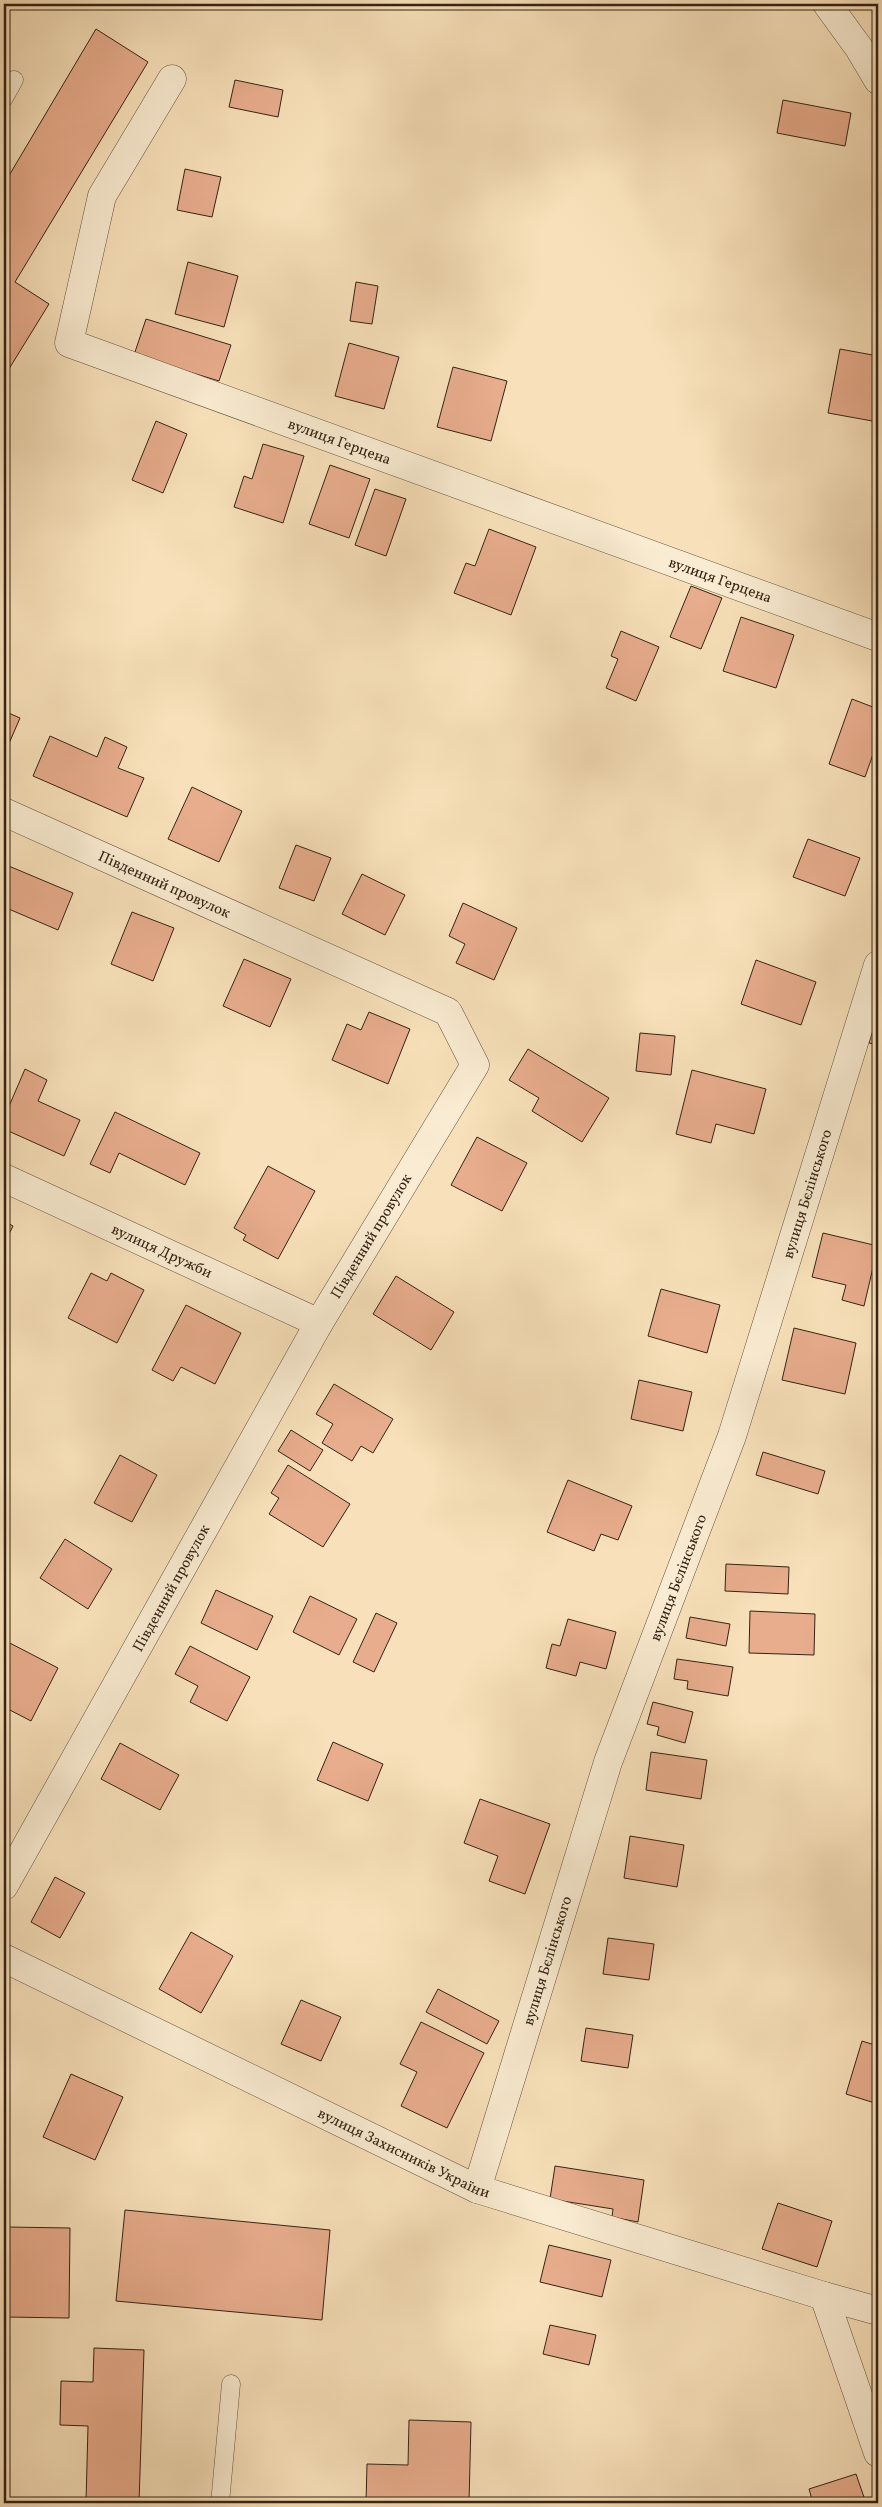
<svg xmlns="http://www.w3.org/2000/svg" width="882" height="2507" font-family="Vollkorn,serif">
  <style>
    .building { fill: #e8ad8d; stroke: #342315 }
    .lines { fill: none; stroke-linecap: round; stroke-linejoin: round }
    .lane-casing { stroke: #65523e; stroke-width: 19 }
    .street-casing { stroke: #65523e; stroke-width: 29 }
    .lane { stroke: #faecd2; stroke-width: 18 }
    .street { stroke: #faecd2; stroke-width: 28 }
    .labels { text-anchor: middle; stroke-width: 4.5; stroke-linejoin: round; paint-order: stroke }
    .street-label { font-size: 15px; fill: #342315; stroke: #faecd2 }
  </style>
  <rect width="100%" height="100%" fill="#f8e1ba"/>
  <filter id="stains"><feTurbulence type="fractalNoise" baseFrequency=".004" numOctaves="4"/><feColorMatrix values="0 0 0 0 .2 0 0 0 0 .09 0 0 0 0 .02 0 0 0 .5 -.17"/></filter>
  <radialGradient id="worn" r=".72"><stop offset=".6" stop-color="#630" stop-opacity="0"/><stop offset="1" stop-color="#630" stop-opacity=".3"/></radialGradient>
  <path class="building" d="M 96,29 L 148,62 L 15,282 L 49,304 L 4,377 L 4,184 Z
    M 235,80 L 283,90 L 278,117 L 229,107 Z
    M 783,100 L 851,113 L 845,146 L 777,133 Z
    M 185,169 L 221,177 L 212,217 L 177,210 Z
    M 188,262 L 238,276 L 224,327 L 175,314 Z
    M 356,282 L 378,286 L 372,324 L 350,321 Z
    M 146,319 L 231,345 L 219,381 L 134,355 Z
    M 349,343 L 399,357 L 384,409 L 335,396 Z
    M 840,349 L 878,356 L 878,422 L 828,413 Z
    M 453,367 L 507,381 L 491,441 L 437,427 Z
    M 156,421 L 187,434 L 163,493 L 132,480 Z
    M 263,444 L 304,456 L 283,523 L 234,507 L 244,476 L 252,479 Z
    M 330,465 L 370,479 L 349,538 L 309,524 Z
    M 375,489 L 406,499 L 386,556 L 355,545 Z
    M 489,529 L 536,547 L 511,615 L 454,593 L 466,563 L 475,566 Z
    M 691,586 L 722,598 L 701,649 L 670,637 Z
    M 741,617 L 794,635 L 776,688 L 723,671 Z
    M 621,631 L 659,647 L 636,701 L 606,688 L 618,659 L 611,656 Z
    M 852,699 L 878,709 L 878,740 L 865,777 L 829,764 Z
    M 4,711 L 20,718 L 4,755 Z
    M 50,736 L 97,757 L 105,737 L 127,747 L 118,768 L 144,778 L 127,817 L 33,776 Z
    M 192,787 L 242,811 L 219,862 L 168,839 Z
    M 808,839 L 860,858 L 845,896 L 793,877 Z
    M 296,845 L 331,858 L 314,901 L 279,888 Z
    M 4,864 L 73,893 L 58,930 L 4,907 Z
    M 362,874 L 405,895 L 385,935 L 342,914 Z
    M 463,903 L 517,928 L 494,980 L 456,963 L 465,944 L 449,936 Z
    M 132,912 L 174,928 L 153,981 L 111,964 Z
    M 244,959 L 291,979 L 270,1027 L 223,1006 Z
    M 756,960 L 816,982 L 801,1025 L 741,1004 Z
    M 878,1011 L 878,1045 L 869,1043 Z
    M 369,1012 L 410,1029 L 388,1084 L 332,1060 L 347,1024 L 361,1030 Z
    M 640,1033 L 675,1036 L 671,1075 L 636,1071 Z
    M 528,1049 L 609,1098 L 582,1142 L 532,1111 L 539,1098 L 509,1080 Z
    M 25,1069 L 47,1080 L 38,1101 L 80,1120 L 64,1156 L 4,1129 L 4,1118 Z
    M 692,1070 L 766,1089 L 754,1134 L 716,1124 L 711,1143 L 676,1134 Z
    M 115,1112 L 200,1153 L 185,1185 L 119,1153 L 110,1173 L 90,1164 Z
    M 477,1137 L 527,1163 L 502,1211 L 451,1185 Z
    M 268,1166 L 315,1191 L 278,1259 L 243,1240 L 246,1235 L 234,1228 Z
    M 4,1221 L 13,1226 L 4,1244 Z
    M 823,1233 L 878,1246 L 864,1306 L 842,1300 L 846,1285 L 812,1277 Z
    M 91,1273 L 107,1281 L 111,1273 L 144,1290 L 117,1343 L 68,1318 Z
    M 396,1276 L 454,1312 L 431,1350 L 373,1314 Z
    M 661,1289 L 720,1305 L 707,1353 L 648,1336 Z
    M 186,1305 L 241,1333 L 215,1384 L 181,1367 L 173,1381 L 152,1370 Z
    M 794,1328 L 856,1343 L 845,1394 L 782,1380 Z
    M 639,1380 L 692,1392 L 683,1431 L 631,1419 Z
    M 334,1384 L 393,1419 L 373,1453 L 361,1446 L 352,1461 L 322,1443 L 333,1424 L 316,1414 Z
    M 291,1430 L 323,1450 L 310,1471 L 278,1451 Z
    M 763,1452 L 825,1471 L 818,1494 L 756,1475 Z
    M 120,1455 L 157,1475 L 132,1522 L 94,1503 Z
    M 288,1465 L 350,1504 L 323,1547 L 269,1514 L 279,1498 L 271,1493 Z
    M 568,1480 L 632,1506 L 618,1540 L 601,1534 L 594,1551 L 547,1532 Z
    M 65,1539 L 112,1569 L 88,1609 L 40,1578 Z
    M 726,1564 L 789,1567 L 788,1594 L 725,1591 Z
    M 216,1590 L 273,1616 L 257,1650 L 201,1623 Z
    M 310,1596 L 357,1619 L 339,1655 L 293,1632 Z
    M 750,1611 L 815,1614 L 814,1655 L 749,1653 Z
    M 376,1613 L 397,1623 L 374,1672 L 353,1662 Z
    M 690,1617 L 730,1624 L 726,1646 L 686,1638 Z
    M 568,1619 L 616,1632 L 606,1669 L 580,1662 L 576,1676 L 546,1668 L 552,1644 L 560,1646 Z
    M 4,1640 L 58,1668 L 31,1721 L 4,1707 Z
    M 190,1646 L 250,1677 L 227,1721 L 190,1702 L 198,1686 L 175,1674 Z
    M 677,1659 L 733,1667 L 728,1696 L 687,1689 L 688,1681 L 674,1679 Z
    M 653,1702 L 693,1712 L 685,1743 L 657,1735 L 659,1727 L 647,1724 Z
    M 333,1742 L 383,1764 L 368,1801 L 317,1780 Z
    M 120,1743 L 179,1775 L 160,1810 L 101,1779 Z
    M 651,1752 L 707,1760 L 701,1799 L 646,1790 Z
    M 480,1799 L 550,1824 L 525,1894 L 489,1881 L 498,1856 L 464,1843 Z
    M 630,1836 L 684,1845 L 677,1887 L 624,1878 Z
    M 55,1877 L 85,1893 L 60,1938 L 31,1922 Z
    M 191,1932 L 233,1956 L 201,2013 L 159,1989 Z
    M 608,1938 L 654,1944 L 649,1980 L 603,1974 Z
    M 438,1989 L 499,2021 L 487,2044 L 426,2012 Z
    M 301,2000 L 341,2017 L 321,2061 L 281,2044 Z
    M 421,2022 L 484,2053 L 447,2128 L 401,2106 L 417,2072 L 400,2064 Z
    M 586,2028 L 633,2035 L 628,2068 L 581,2061 Z
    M 862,2041 L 878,2046 L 878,2104 L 846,2094 Z
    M 71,2074 L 123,2097 L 95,2160 L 43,2137 Z
    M 555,2166 L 644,2180 L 638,2222 L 612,2217 L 613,2209 L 550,2199 Z
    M 778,2203 L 832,2221 L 817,2267 L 762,2249 Z
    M 125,2210 L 330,2230 L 322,2320 L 116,2301 Z
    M 8,2227 L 70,2228 L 69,2318 L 6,2317 Z
    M 549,2245 L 611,2260 L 602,2297 L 540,2282 Z
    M 550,2325 L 596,2335 L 589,2365 L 543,2354 Z
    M 94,2348 L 144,2350 L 139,2503 L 86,2502 L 88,2426 L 60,2425 L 61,2381 L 93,2382 Z
    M 409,2420 L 471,2422 L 469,2503 L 366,2503 L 367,2464 L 408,2465 Z
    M 856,2474 L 866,2503 L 813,2503 L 809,2489 Z"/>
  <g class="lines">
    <defs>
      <path id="lane" d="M 4,98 L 14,80
        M 220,2503 L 231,2384"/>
      <g id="street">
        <path d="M 827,4 L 859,48 L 878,80"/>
        <path id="s1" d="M 172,79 L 102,196 L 69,343 L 878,637"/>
        <path id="s2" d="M 4,812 L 448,1012 L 475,1065 L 319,1323 L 4,1886"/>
        <path id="s3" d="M 4,1178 L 319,1323"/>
        <path id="s4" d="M 4,1958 L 477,2189 L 824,2296 L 878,2311"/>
        <path id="s5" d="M 477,2189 L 608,1762 L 732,1436 L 878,965"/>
        <path d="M 824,2296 L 878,2453"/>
      </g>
    </defs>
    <use href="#lane" class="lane-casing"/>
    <use href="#street" class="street-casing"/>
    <use href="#lane" class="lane"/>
    <use href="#street" class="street"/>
  </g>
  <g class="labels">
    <g class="street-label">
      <text dy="5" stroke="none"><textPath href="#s1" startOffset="575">вулиця Герцена</textPath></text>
      <text dy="5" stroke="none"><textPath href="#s1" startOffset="980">вулиця Герцена</textPath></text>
      <text dy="5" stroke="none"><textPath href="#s2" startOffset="176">Південний провулок</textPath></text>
      <text dy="5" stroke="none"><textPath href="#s5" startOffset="1049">вулиця Бєлінського</textPath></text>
      <text transform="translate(371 1236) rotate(-59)" y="5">Південний провулок</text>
      <text dy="5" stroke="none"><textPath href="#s3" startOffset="174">вулиця Дружби</textPath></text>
      <text dy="5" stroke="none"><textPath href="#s5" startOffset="644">вулиця Бєлінського</textPath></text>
      <text transform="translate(171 1588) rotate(-61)" y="5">Південний провулок</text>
      <text dy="5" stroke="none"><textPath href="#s5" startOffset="239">вулиця Бєлінського</textPath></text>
      <text dy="5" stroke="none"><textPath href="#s4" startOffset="445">вулиця Захисників України</textPath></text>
    </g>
  </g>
  <rect width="882" height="2507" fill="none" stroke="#f8e1ba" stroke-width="20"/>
  <rect x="5" y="5" width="872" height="2497" fill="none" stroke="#342315" stroke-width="2.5"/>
  <rect x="10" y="10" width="862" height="2487" fill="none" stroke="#342315"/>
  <rect width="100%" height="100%" filter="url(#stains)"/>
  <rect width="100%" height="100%" fill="url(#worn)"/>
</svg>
